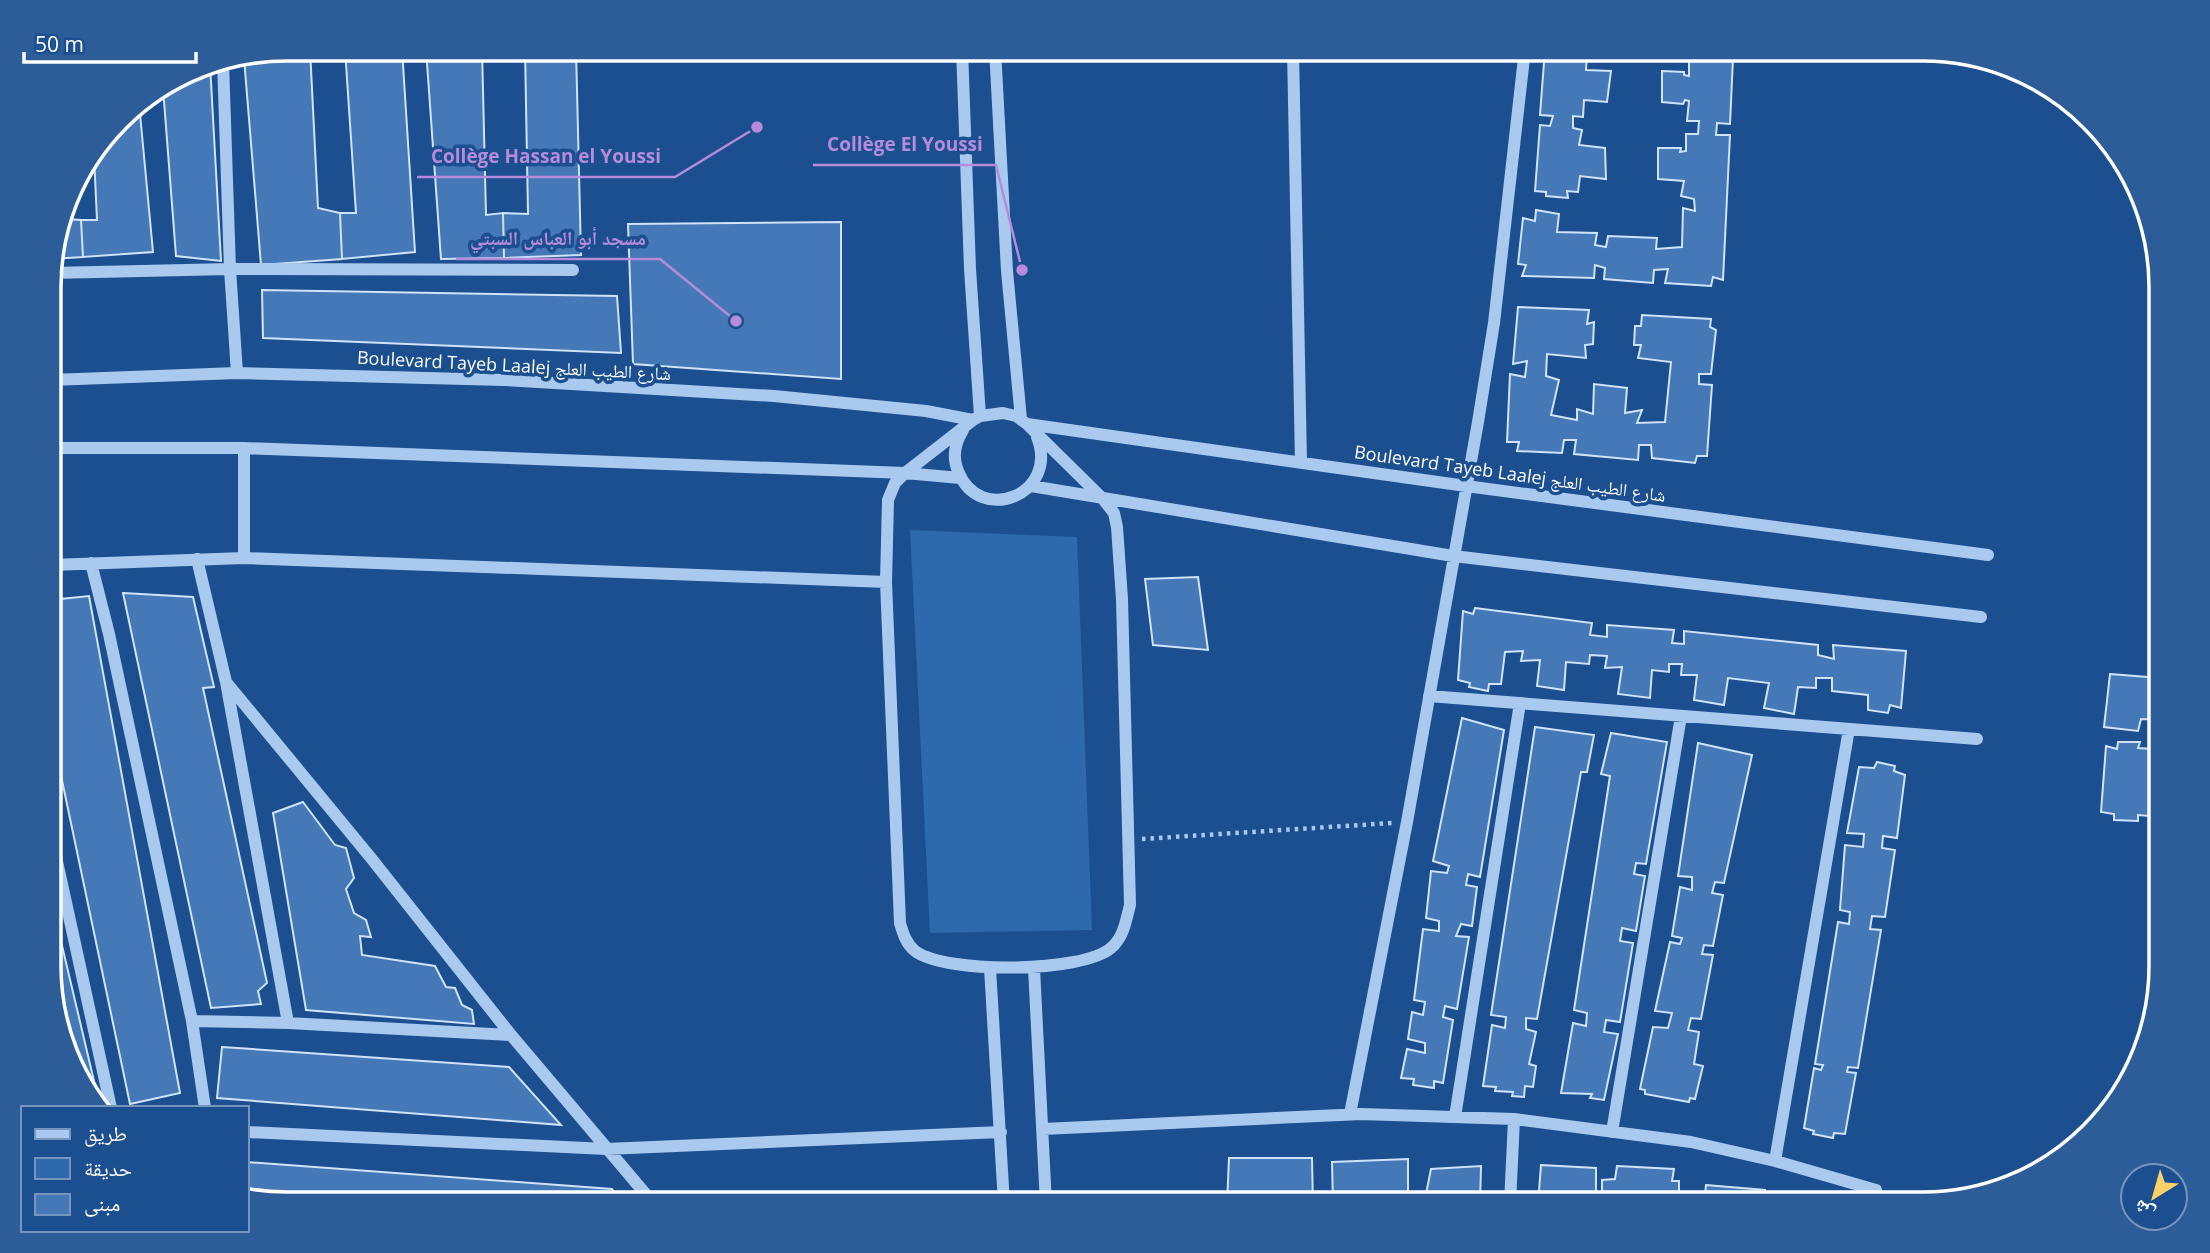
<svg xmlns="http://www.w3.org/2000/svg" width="2210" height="1253" font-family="'Open Sans','Noto Naskh Arabic',sans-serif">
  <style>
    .green { fill: #2e69ad }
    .building { fill: #4478b7; stroke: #cfe3fa; stroke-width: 2 }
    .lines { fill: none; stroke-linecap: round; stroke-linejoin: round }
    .path { stroke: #a9c9ee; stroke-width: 4.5; stroke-dasharray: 3.5 5; stroke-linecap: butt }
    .minor { stroke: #a9c9ee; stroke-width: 12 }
    .labels { text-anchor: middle; stroke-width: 7; stroke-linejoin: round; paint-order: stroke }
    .street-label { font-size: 18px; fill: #fff; stroke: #1b4f8f }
    .rim { fill: none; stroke: #fff; stroke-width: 3.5 }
    .leader { fill: none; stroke: #b68bdc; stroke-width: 2.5 }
    .callout-dot { fill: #b68bdc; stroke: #1b4f8f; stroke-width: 2.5 }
    .callout-label { font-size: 19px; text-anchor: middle; font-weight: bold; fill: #b68bdc; stroke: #1b4f8f; stroke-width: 7; stroke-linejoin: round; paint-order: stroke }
  </style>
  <rect width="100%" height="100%" fill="#1b4f8f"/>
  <path class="green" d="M 910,530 L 1077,537 L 1092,930 L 930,933 Z"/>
  <path class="building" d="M 287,49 L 310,49 L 318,208 L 340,213 L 342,259 L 261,265 L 244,58 Z
    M 345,49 L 402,49 L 415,252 L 342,259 L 340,213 L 356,213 Z
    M 426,49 L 482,49 L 486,215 L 503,213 L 504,258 L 441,259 Z
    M 525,49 L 576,49 L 581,255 L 504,258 L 503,213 L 528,214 Z
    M 1027,49 L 1066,49 L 1066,58 L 1027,61 Z
    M 1545,49 L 1576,49 L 1575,54 L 1587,53 L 1586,70 L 1611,71 L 1607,102 L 1584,100 L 1583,117 L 1573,116 L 1573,128 L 1582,130 L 1579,145 L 1605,148 L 1606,179 L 1580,176 L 1578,192 L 1567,191 L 1568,198 L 1546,196 L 1546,192 L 1535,191 L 1540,125 L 1550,126 L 1553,116 L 1540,115 Z
    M 1701,49 L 1721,49 L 1721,59 L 1733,58 L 1730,124 L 1717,123 L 1716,135 L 1730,135 L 1723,280 L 1713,277 L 1711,286 L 1665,283 L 1668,269 L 1654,270 L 1653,283 L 1604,279 L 1605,268 L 1595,265 L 1594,278 L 1522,276 L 1526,265 L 1518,264 L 1523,218 L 1535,221 L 1536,210 L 1559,214 L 1557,232 L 1597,233 L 1595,245 L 1606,247 L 1608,236 L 1657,238 L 1656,249 L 1682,247 L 1683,208 L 1695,211 L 1694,199 L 1681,196 L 1684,181 L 1658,179 L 1658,148 L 1681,148 L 1680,152 L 1686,151 L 1686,134 L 1698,134 L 1699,121 L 1687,121 L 1689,101 L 1685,100 L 1683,104 L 1662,102 L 1662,71 L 1684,72 L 1684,75 L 1689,76 L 1689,56 L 1701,59 Z
    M 210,64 L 221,261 L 176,256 L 163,88 L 197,67 Z
    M 139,103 L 153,252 L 83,257 L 81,220 L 97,220 L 94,155 L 130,108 Z
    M 64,213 L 65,219 L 81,220 L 83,257 L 51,259 Z
    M 841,222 L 841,379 L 633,364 L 628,224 Z
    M 262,290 L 617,296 L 621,353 L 263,338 Z
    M 1518,307 L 1589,310 L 1587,324 L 1594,322 L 1593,344 L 1585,345 L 1586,358 L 1547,354 L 1546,376 L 1559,380 L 1551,415 L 1577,420 L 1577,409 L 1593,414 L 1594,384 L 1627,388 L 1625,413 L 1642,410 L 1637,423 L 1665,422 L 1671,362 L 1638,358 L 1641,345 L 1634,345 L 1635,326 L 1641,326 L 1642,315 L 1711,319 L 1710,327 L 1716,330 L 1711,374 L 1699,374 L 1699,384 L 1712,385 L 1707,456 L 1697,456 L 1695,463 L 1652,458 L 1651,445 L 1639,445 L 1638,460 L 1574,454 L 1576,440 L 1564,440 L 1562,453 L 1517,451 L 1519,442 L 1507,442 L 1510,374 L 1525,377 L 1527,361 L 1513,364 Z
    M 1198,577 L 1208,650 L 1153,645 L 1145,579 Z
    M 123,593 L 193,597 L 214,687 L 203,688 L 267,983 L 258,991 L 261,1004 L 211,1008 Z
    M 89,596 L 180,1093 L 130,1104 L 51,728 L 51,600 Z
    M 1475,608 L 1592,623 L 1590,635 L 1607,637 L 1607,625 L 1674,630 L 1672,643 L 1684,644 L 1684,631 L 1818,645 L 1818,655 L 1834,659 L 1833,645 L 1906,651 L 1901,708 L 1890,705 L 1888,713 L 1868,710 L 1868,695 L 1832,691 L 1832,678 L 1816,678 L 1816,688 L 1798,687 L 1794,714 L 1764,708 L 1769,683 L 1728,678 L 1724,705 L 1694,700 L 1697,675 L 1681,675 L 1682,664 L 1669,664 L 1669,672 L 1652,670 L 1650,698 L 1618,694 L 1622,667 L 1605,668 L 1607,656 L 1590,655 L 1589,664 L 1566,662 L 1564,690 L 1537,686 L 1540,660 L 1521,661 L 1523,651 L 1505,652 L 1501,684 L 1489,684 L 1488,691 L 1469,687 L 1470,683 L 1458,680 L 1463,611 L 1473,614 Z
    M 2110,674 L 2160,678 L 2160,720 L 2141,719 L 2138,731 L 2104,727 Z
    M 1462,718 L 1504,730 L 1480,877 L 1468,874 L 1466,885 L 1477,887 L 1472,926 L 1461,924 L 1456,936 L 1469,937 L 1457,1009 L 1445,1006 L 1443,1017 L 1453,1020 L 1443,1083 L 1434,1081 L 1434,1088 L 1413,1085 L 1414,1079 L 1401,1078 L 1407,1049 L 1425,1053 L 1425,1043 L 1408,1039 L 1412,1012 L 1423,1015 L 1425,1002 L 1414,1000 L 1423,929 L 1439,931 L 1439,921 L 1426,918 L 1431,871 L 1447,873 L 1449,866 L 1433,861 Z
    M 1535,727 L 1594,735 L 1587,772 L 1581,772 L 1537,1019 L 1526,1018 L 1526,1029 L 1536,1032 L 1529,1064 L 1536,1066 L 1533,1087 L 1525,1086 L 1524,1097 L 1512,1096 L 1513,1092 L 1495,1091 L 1496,1087 L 1483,1086 L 1492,1025 L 1505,1028 L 1506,1017 L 1491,1015 Z
    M 1611,733 L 1667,742 L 1646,864 L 1636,863 L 1634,874 L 1645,876 L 1636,931 L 1622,928 L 1620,941 L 1633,943 L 1620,1022 L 1606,1020 L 1604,1032 L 1618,1034 L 1604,1100 L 1590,1098 L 1592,1094 L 1561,1093 L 1573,1023 L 1586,1026 L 1587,1013 L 1574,1010 L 1610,776 L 1601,774 Z
    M 2118,742 L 2140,742 L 2138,748 L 2154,749 L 2152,765 L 2160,766 L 2160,800 L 2151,799 L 2149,816 L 2138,815 L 2138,821 L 2114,820 L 2114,814 L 2101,812 L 2106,746 L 2117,749 Z
    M 1698,743 L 1752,755 L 1724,883 L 1715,882 L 1712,893 L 1723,895 L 1713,946 L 1704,945 L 1702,954 L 1713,955 L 1701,1019 L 1691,1018 L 1688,1030 L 1699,1032 L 1694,1064 L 1703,1066 L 1695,1099 L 1690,1098 L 1689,1102 L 1645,1094 L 1645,1090 L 1640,1089 L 1653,1027 L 1668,1028 L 1672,1013 L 1655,1011 L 1670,942 L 1680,944 L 1682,938 L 1672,936 L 1680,887 L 1692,890 L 1692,877 L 1678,876 Z
    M 1877,762 L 1895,766 L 1894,771 L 1905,775 L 1897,838 L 1883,836 L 1882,848 L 1895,850 L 1885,917 L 1872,916 L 1870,929 L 1881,930 L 1858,1068 L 1848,1067 L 1847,1072 L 1856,1073 L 1845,1134 L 1834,1133 L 1833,1138 L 1813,1134 L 1814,1131 L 1804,1128 L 1814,1068 L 1821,1070 L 1823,1065 L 1815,1064 L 1838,922 L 1849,924 L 1850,912 L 1840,910 L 1845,845 L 1863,847 L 1864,834 L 1847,833 L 1859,767 L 1874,768 Z
    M 303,802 L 335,845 L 346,848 L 354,878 L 346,889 L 354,913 L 366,920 L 371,937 L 360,936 L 362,955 L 435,966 L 446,987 L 455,988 L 462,1005 L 472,1010 L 474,1024 L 306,1010 L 273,813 Z
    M 51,899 L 98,1098 L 89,1097 L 51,996 Z
    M 222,1047 L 509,1067 L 561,1125 L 217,1098 Z
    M 1229,1158 L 1312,1158 L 1313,1204 L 1227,1204 Z
    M 1408,1159 L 1408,1204 L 1333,1204 L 1332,1162 Z
    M 247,1162 L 612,1189 L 621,1204 L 287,1204 L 247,1193 Z
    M 1541,1165 L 1596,1168 L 1596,1204 L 1538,1204 Z
    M 1481,1166 L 1480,1204 L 1424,1204 L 1431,1169 Z
    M 1617,1166 L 1674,1169 L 1672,1181 L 1679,1181 L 1679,1200 L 1672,1202 L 1672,1204 L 1602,1204 L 1602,1180 L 1615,1179 Z
    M 1706,1185 L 1765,1190 L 1765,1199 L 1772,1201 L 1772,1204 L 1697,1204 L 1698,1195 L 1705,1195 Z"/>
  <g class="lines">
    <path class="path" d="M 1142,839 L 1392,823"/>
    <path class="minor" d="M 962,49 L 970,269 L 980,416
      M 995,49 L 1007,271 L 1021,419
      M 1293,49 L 1301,463
      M 223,62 L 230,269 L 237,373
      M 51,273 L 230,269 L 573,270
      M 51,380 L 237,373 L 504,380 L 774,396 L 926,411 L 973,420
      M 1003,413 L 1016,416 L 1027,424 L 1103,499 L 1114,513 L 1117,527 L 1122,599 L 1130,905 C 1126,920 1124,937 1111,948 C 1082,973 945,974 915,951 C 906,944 903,933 900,923 L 886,582 L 888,500 L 895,483 L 905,473 L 973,420 L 980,416 Z
      M 1027,424 L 1466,486 L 1988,555
      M 963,430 C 955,443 952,457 958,471 C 979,526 1060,495 1037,437
      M 51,448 L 244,448 L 905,473 L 960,478
      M 244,448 L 244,558 L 886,582
      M 1031,486 L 1453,556 L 1981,617
      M 197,559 L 226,682 L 288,1023
      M 91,563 L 109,634 L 192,1021 L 205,1108
      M 51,565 L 244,558
      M 226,682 L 371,858 L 511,1035 L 654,1204
      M 1429,696 L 1977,739
      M 51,834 L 111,1108
      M 990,968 L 1004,1204
      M 1034,968 L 1046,1204
      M 192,1021 L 288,1023 L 511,1035
      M 1350,1114 L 1407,822 L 1478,422 L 1494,323 L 1525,49
      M 1455,1117 L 1520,703
      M 1043,1129 L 1361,1114 L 1514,1119 L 1691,1142 L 1775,1161 L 1876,1190 L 1876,1204
      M 247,1132 L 606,1149 L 1001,1132
      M 1612,1132 L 1681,716
      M 1775,1161 L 1849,729
      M 1510,1204 L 1514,1119"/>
  </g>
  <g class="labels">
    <g class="street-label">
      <text transform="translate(514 366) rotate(3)" y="6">Boulevard Tayeb Laalej شارع الطيب العلج</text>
      <text transform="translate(1510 474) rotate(8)" y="6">Boulevard Tayeb Laalej شارع الطيب العلج</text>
    </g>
  </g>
  <path d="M0 0H2210V1253H0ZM287 61H1923A226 226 0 0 1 2149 287V966A226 226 0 0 1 1923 1192H287A226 226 0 0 1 61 966V287A226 226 0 0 1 287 61Z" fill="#2d5d98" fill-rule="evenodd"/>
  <path class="rim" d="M287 61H1923A226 226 0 0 1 2149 287V966A226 226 0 0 1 1923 1192H287A226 226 0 0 1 61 966V287A226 226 0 0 1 287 61Z"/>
  <path class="leader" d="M1022 270L996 165H813M757 127L675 177H417M736 321L660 259H456"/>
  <g class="callout-dot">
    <circle cx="1022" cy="270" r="7"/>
    <circle cx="757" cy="127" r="7"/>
    <circle cx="736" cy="321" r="7"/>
  </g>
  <g class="callout-label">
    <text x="905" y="151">Collège El Youssi</text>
    <text x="546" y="163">Collège Hassan el Youssi</text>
    <text x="558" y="245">مسجد أبو العباس السبتي</text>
  </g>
  <rect x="21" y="1106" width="228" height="126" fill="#1b4f8f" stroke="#7695bc" stroke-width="2"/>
  <rect x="35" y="1129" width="35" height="10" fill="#a9c9ee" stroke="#7695bc" stroke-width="2"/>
  <text x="84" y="1141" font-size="21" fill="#ffffff">طريق</text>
  <rect x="35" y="1158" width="35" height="21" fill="#2e69ad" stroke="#7695bc" stroke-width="2"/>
  <text x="84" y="1176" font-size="21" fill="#ffffff">حديقة</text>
  <rect x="35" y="1194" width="35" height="21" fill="#4478b7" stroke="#7695bc" stroke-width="2"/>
  <text x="84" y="1211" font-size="21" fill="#ffffff">مبنى</text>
  <g transform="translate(2154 1197) rotate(217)"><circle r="33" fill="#1b4f8f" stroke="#7695bc" stroke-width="2"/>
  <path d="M0-5L12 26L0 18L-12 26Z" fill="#ffd166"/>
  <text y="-10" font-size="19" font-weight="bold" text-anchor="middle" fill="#ffffff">ش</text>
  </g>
  <path d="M24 52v10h172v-10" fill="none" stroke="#ffffff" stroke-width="3.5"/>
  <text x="35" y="52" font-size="21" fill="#ffffff" stroke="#1b4f8f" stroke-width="5" paint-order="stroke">50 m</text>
</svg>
